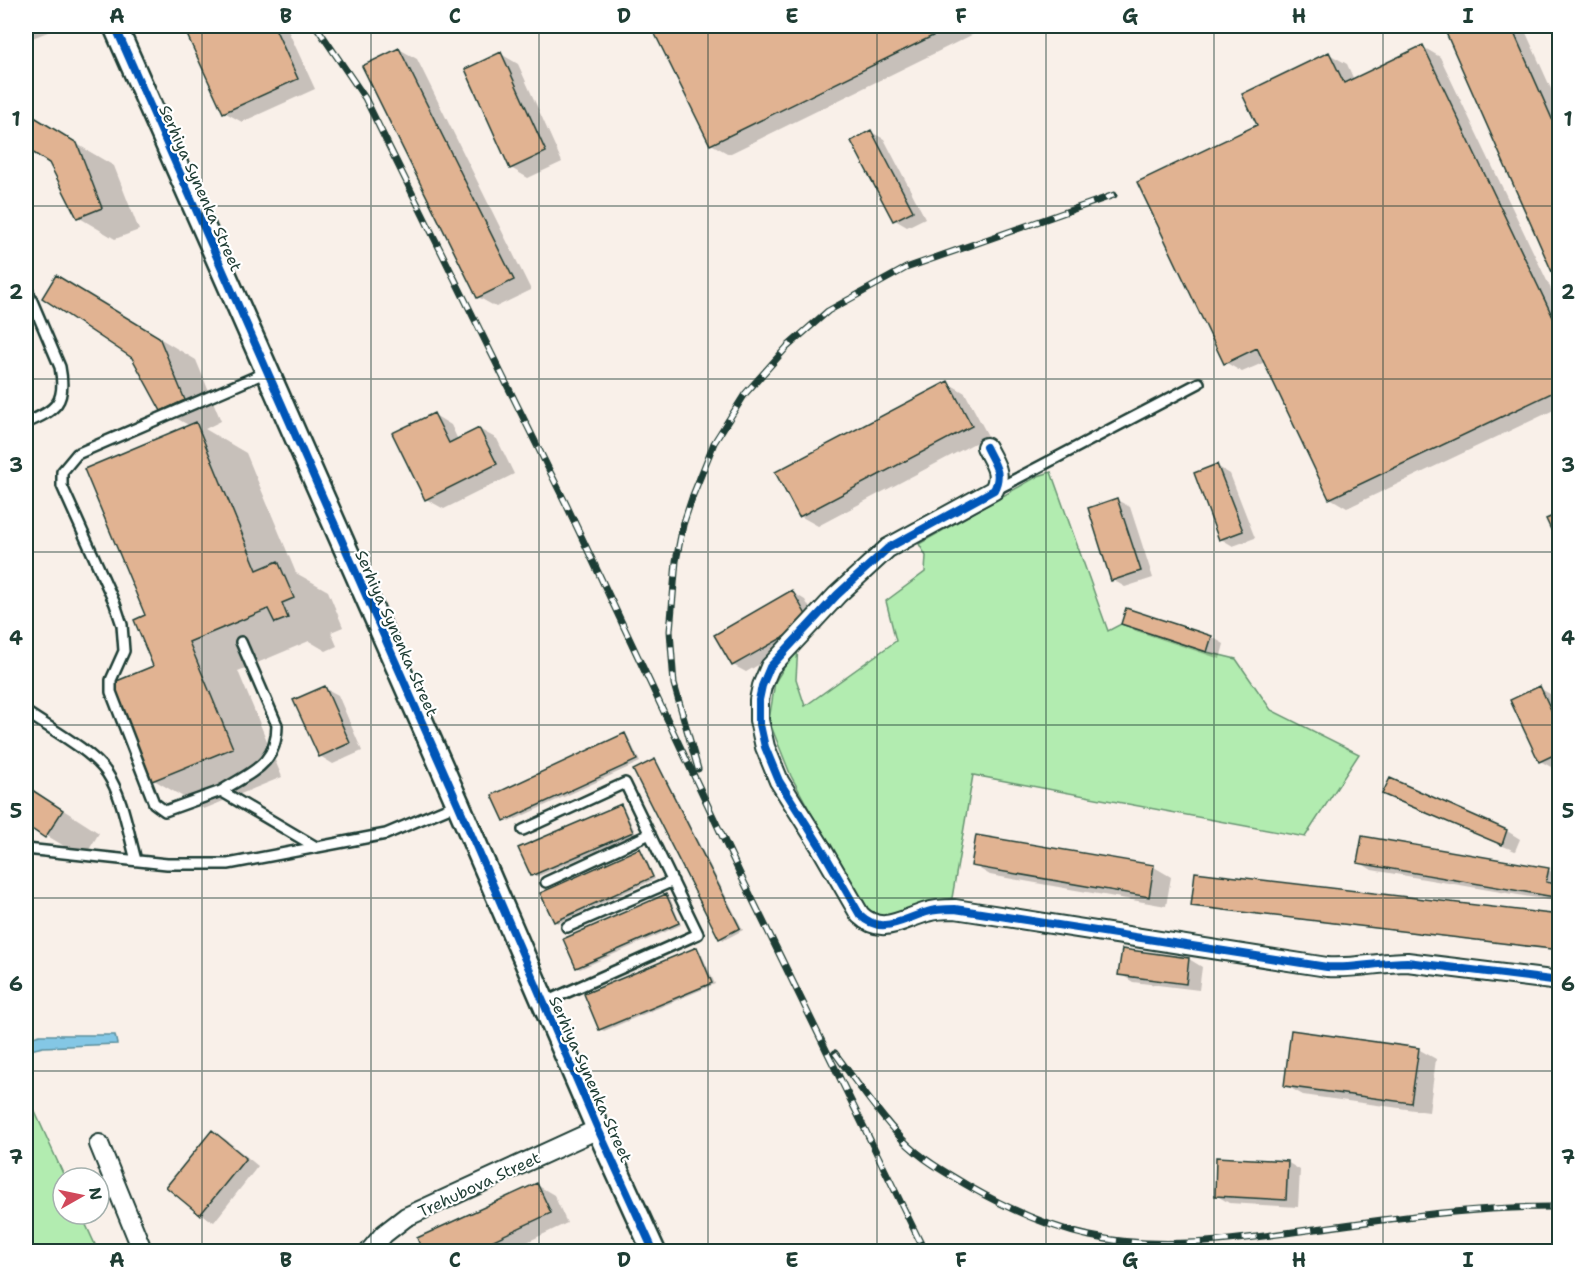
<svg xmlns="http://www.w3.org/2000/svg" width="1585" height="1277" font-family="'Shantell Sans',sans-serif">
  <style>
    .green { fill: #b2ecb0; stroke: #689472; stroke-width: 1.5 }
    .water { fill: #84c7e5; stroke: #5c909e; stroke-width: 1.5 }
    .shadow { fill: #0003 }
    .building { fill: #e1b392; stroke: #1f3d34; stroke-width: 1.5 }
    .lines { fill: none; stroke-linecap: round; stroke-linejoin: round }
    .service-casing { stroke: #1f3d34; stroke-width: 14 }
    .minor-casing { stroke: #1f3d34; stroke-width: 22 }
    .tertiary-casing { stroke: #1f3d34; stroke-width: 27 }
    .service { stroke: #fff; stroke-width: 9 }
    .minor { stroke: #fff; stroke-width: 18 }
    .tertiary { stroke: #fff; stroke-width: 22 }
    .rail-casing { stroke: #1f3d34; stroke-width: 7 }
    .rail { stroke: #fff; stroke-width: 4.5; stroke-dasharray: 14; stroke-linecap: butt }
    .cycleway-casing { stroke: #fff; stroke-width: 11 }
    .cycleway { stroke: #0057b8; stroke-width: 8 }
    .grid { fill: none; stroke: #1f3d34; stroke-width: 1.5; stroke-opacity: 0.55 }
    .labels { text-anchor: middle; stroke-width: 4.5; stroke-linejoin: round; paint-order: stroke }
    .street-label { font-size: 16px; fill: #1f3d34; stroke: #fff }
    .neatline { fill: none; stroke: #1f3d34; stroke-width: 2 }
    .grid-label { font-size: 20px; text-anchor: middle; font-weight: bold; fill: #1f3d34 }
  </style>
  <rect width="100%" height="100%" fill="#f9f0e9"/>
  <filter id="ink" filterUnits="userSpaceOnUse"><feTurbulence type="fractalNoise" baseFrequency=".0167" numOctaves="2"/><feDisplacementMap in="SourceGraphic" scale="12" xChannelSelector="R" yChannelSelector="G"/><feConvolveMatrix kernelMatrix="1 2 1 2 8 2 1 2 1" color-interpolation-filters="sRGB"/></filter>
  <g filter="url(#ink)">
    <path class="green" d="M 1051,472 L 1108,631 L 1121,624 L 1207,652 L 1236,659 L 1271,710 L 1359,754 L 1305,837 L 973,775 L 952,898 L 885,918 L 864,910 L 791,776 L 769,721 L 775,682 L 798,645 L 796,679 L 805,706 L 896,641 L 886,601 L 925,572 L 926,556 L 919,544 L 1038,476 Z
      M 26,948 L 35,989 L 26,1023 Z
      M 26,1092 L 65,1178 L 63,1178 L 63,1214 L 81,1214 L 98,1251 L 26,1251 Z"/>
    <path class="water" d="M 40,1035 L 115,1035 L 117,1044 L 43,1047 L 26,1051 L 26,1039 Z"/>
    <path class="shadow" d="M 26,26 L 52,26 L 53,30 L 27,40 Z
      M 185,26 L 286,26 L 315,89 L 242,122 L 224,112 Z
      M 653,26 L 990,26 L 729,154 L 711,144 Z
      M 1445,26 L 1523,26 L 1560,109 L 1560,286 Z
      M 1423,47 L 1440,57 L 1560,308 L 1560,407 L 1347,508 L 1330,498 L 1265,362 L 1242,372 L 1225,362 L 1259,125 L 1329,54 L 1347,64 L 1354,80 Z
      M 399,49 L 417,59 L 531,290 L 496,307 L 478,297 Z
      M 501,54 L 518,64 L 562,162 L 528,178 L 511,168 Z
      M 26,114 L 114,166 L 139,230 L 115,239 L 78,217 L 50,162 L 26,146 Z
      M 871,132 L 884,139 L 925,218 L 907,227 L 895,220 Z
      M 94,299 L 196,360 L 221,421 L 205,429 L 246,453 L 296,573 L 328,591 L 343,627 L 331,632 L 337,646 L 326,651 L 309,641 L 238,671 L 282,777 L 204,809 L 154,780 L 155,667 L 147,616 L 190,426 L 162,410 L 133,357 Z
      M 948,383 L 965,393 L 988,436 L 818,526 L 800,516 Z
      M 433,414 L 451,425 L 458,440 L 479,429 L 497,439 L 514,474 L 444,509 L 426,499 Z
      M 1217,466 L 1230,474 L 1255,538 L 1233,546 L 1221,539 Z
      M 1117,500 L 1130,507 L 1153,578 L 1125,587 L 1113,580 Z
      M 792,592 L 805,600 L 822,629 L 746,672 L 733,665 Z
      M 1127,610 L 1212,637 L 1224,644 L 1220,659 L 1136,631 L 1123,624 Z
      M 325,688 L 338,695 L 362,751 L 333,764 L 320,756 Z
      M 1539,688 L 1552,695 L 1560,710 L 1560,765 L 1553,768 L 1540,761 Z
      M 625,735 L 628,737 L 640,762 L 509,822 L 505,820 Z
      M 655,761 L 658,763 L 743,930 L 724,940 L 720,938 Z
      M 1390,780 L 1507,831 L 1520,839 L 1515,851 L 1397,801 L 1384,793 Z
      M 26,786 L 99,833 L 84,858 L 26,823 Z
      M 621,806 L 624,808 L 636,834 L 536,877 L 532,875 Z
      M 978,836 L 1154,867 L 1171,877 L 1166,906 L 990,875 L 973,865 Z
      M 640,850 L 643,852 L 655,879 L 558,923 L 555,921 Z
      M 1359,862 L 1548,870 L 1560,876 L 1560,902 L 1372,870 Z
      M 666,896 L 670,898 L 681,925 L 580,969 L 577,967 Z
      M 1193,905 L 1560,917 L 1560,951 L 1196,907 Z
      M 697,949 L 700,951 L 715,984 L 604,1031 L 600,1029 Z
      M 1189,959 L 1202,967 L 1199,990 L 1133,982 L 1120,974 Z
      M 1418,1049 L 1436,1059 L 1429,1112 L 1303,1095 L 1285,1085 Z
      M 212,1132 L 225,1139 L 258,1166 L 214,1222 L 201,1214 L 168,1187 Z
      M 1287,1162 L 1300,1170 L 1298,1207 L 1229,1203 L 1216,1195 Z
      M 537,1185 L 554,1195 L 567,1223 L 506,1252 L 425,1252 Z"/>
    <path class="building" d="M 183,26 L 274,26 L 298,79 L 223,113 Z
      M 651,26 L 953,26 L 710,145 Z
      M 1443,26 L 1511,26 L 1560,137 L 1560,290 Z
      M 1423,45 L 1560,332 L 1560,389 L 1329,499 L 1257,348 L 1224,364 L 1137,182 L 1257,125 L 1242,94 L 1329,52 L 1344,83 Z
      M 399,48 L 514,280 L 477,298 L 362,66 Z
      M 501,52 L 546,152 L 510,169 L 465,69 Z
      M 26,112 L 77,143 L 102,208 L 77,218 L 49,163 L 26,148 Z
      M 871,130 L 913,211 L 893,221 L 851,141 Z
      M 56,275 L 159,337 L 185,400 L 161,411 L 132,358 L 42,298 Z
      M 948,381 L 972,426 L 799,517 L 775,472 Z
      M 434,413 L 449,443 L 479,428 L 497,464 L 425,500 L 392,433 Z
      M 196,422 L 257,570 L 278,561 L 294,598 L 282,603 L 288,618 L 275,623 L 268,609 L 189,642 L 233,748 L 152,781 L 112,683 L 153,666 L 134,620 L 145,615 L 84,469 Z
      M 1217,464 L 1243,531 L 1219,540 L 1194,473 Z
      M 1117,498 L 1141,571 L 1111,581 L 1088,508 Z
      M 1560,513 L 1560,549 L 1546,519 Z
      M 792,590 L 810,622 L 732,666 L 714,635 Z
      M 1126,608 L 1212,636 L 1207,652 L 1121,624 Z
      M 325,686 L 350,743 L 319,757 L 293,700 Z
      M 1540,686 L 1560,729 L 1560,752 L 1539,762 L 1510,700 Z
      M 625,733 L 637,760 L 504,821 L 492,795 Z
      M 655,759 L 740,928 L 719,939 L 633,770 Z
      M 1390,778 L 1507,830 L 1502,845 L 1382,794 Z
      M 26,786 L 63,810 L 45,838 L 26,825 Z
      M 621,804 L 633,832 L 531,876 L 518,848 Z
      M 976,835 L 1154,865 L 1149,897 L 971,866 Z
      M 1362,836 L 1549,868 L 1546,882 L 1560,885 L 1560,898 L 1357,863 Z
      M 640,848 L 653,877 L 554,922 L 540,893 Z
      M 1195,872 L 1560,915 L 1560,950 L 1191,906 Z
      M 666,894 L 679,923 L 576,968 L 563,939 Z
      M 697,947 L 712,983 L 599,1030 L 584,994 Z
      M 1122,949 L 1189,958 L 1186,984 L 1118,975 Z
      M 1291,1030 L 1419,1048 L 1411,1103 L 1284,1086 Z
      M 212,1130 L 246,1158 L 200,1215 L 166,1187 Z
      M 1216,1157 L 1288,1161 L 1286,1200 L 1215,1196 Z
      M 537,1183 L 551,1213 L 468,1252 L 423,1252 L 417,1238 Z"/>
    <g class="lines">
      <defs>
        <path id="service" d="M 26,287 L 60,367 C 67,403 56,410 26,423
          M 267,372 L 77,454 L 62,472 L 62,486 L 115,604 L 122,625 L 124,651 L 111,680 L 111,692 L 154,803 L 165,811 L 221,791 L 316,847
          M 997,489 L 1199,383
          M 26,712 C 49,728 91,750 107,773 C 123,797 128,832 136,860
          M 221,791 C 251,772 277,765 277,725 L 241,642
          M 523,830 L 625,783 L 698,934 L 543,1003
          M 26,849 L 167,864 L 228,864 L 386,834 L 457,804
          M 546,882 L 650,834
          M 567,927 L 673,881"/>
        <path id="minor" d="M 986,447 C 994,464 1003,472 994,490 L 888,548 L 837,595 L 770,667 L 762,686 L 759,700 L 759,720 L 765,747 L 779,781 L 820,846 L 860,915 C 882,936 902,919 927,912 C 936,909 946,909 955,909 L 1327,967 C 1354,969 1380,962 1407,962 L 1560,981
          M 99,1144 L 143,1252
          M 369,1252 L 384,1234 L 406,1217 L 598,1129"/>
        <path id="tertiary" d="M 115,26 L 458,804 L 598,1129 L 654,1252"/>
      </defs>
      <use href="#service" class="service-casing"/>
      <use href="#minor" class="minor-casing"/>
      <use href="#tertiary" class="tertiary-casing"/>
      <use href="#service" class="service"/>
      <use href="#minor" class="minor"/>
      <use href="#tertiary" class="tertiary"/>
      <defs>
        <path id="rail" d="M 316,26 L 365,98 L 566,504 L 742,878 L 925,1252
          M 698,769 L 674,684 L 670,631 L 676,561 L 683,525 L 693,495 L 714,443 L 745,394 L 787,347 L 828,311 L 906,268 L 1114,195
          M 835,1053 C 856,1082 877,1112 902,1139 C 921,1159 948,1174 972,1188 C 1009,1209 1048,1227 1090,1236 C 1162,1252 1243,1239 1315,1229 C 1396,1218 1478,1206 1560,1207"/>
      </defs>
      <use href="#rail" class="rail-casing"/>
      <use href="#rail" class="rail"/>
      <defs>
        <path id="cycleway" d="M 115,26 L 458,804 L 598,1129 L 654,1252
          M 986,447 C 994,464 1003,472 994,490 L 888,548 L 837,595 L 770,667 L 762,686 L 759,700 L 759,720 L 765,747 L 779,781 L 820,846 L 860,915 C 882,936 902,919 927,912 C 936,909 946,909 955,909 L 1327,967 C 1354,969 1380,962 1407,962 L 1560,981"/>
      </defs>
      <use href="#cycleway" class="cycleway-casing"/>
      <use href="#cycleway" class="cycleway"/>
    </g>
  </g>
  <path class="grid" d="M 202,26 L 202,1252M 371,26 L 371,1252M 539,26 L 539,1252M 708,26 L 708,1252M 877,26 L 877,1252M 1046,26 L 1046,1252M 1214,26 L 1214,1252M 1383,26 L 1383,1252M 26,206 L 1560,206M 26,379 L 1560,379M 26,552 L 1560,552M 26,725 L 1560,725M 26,898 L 1560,898M 26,1071 L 1560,1071"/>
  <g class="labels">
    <g class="street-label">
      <text transform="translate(201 188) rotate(66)" y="6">Serhiya Synenka Street</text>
      <text transform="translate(397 633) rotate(66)" y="6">Serhiya Synenka Street</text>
      <text transform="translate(591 1079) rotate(66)" y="6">Serhiya Synenka Street</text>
      <text transform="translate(479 1184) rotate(-25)" y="6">Trehubova Street</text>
    </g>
  </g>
  <rect width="1585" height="1277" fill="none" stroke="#fff" stroke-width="66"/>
  <g transform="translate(81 1196) rotate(81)"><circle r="28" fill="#ffffff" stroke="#a5b1ae" stroke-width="1.5"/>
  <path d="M0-4.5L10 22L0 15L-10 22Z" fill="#d1495b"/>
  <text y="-9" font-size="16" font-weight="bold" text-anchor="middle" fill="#1f3d34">N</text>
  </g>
  <rect x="33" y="33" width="1519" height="1211" class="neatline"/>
  <g class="grid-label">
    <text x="117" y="23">A</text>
    <text x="286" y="23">B</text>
    <text x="455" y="23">C</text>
    <text x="624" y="23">D</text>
    <text x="792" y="23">E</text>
    <text x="961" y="23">F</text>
    <text x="1130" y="23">G</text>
    <text x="1299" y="23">H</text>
    <text x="1468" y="23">I</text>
    <text x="16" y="126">1</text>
    <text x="1568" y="126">1</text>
    <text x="16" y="299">2</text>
    <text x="1568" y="299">2</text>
    <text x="16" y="472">3</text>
    <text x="1568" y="472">3</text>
    <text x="16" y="645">4</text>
    <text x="1568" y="645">4</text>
    <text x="16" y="818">5</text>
    <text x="1568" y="818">5</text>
    <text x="16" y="991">6</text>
    <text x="1568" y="991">6</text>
    <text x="16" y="1164">7</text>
    <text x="1568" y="1164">7</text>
    <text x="117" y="1267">A</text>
    <text x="286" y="1267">B</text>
    <text x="455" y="1267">C</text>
    <text x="624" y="1267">D</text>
    <text x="792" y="1267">E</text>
    <text x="961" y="1267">F</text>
    <text x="1130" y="1267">G</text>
    <text x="1299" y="1267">H</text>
    <text x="1468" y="1267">I</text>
  </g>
</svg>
